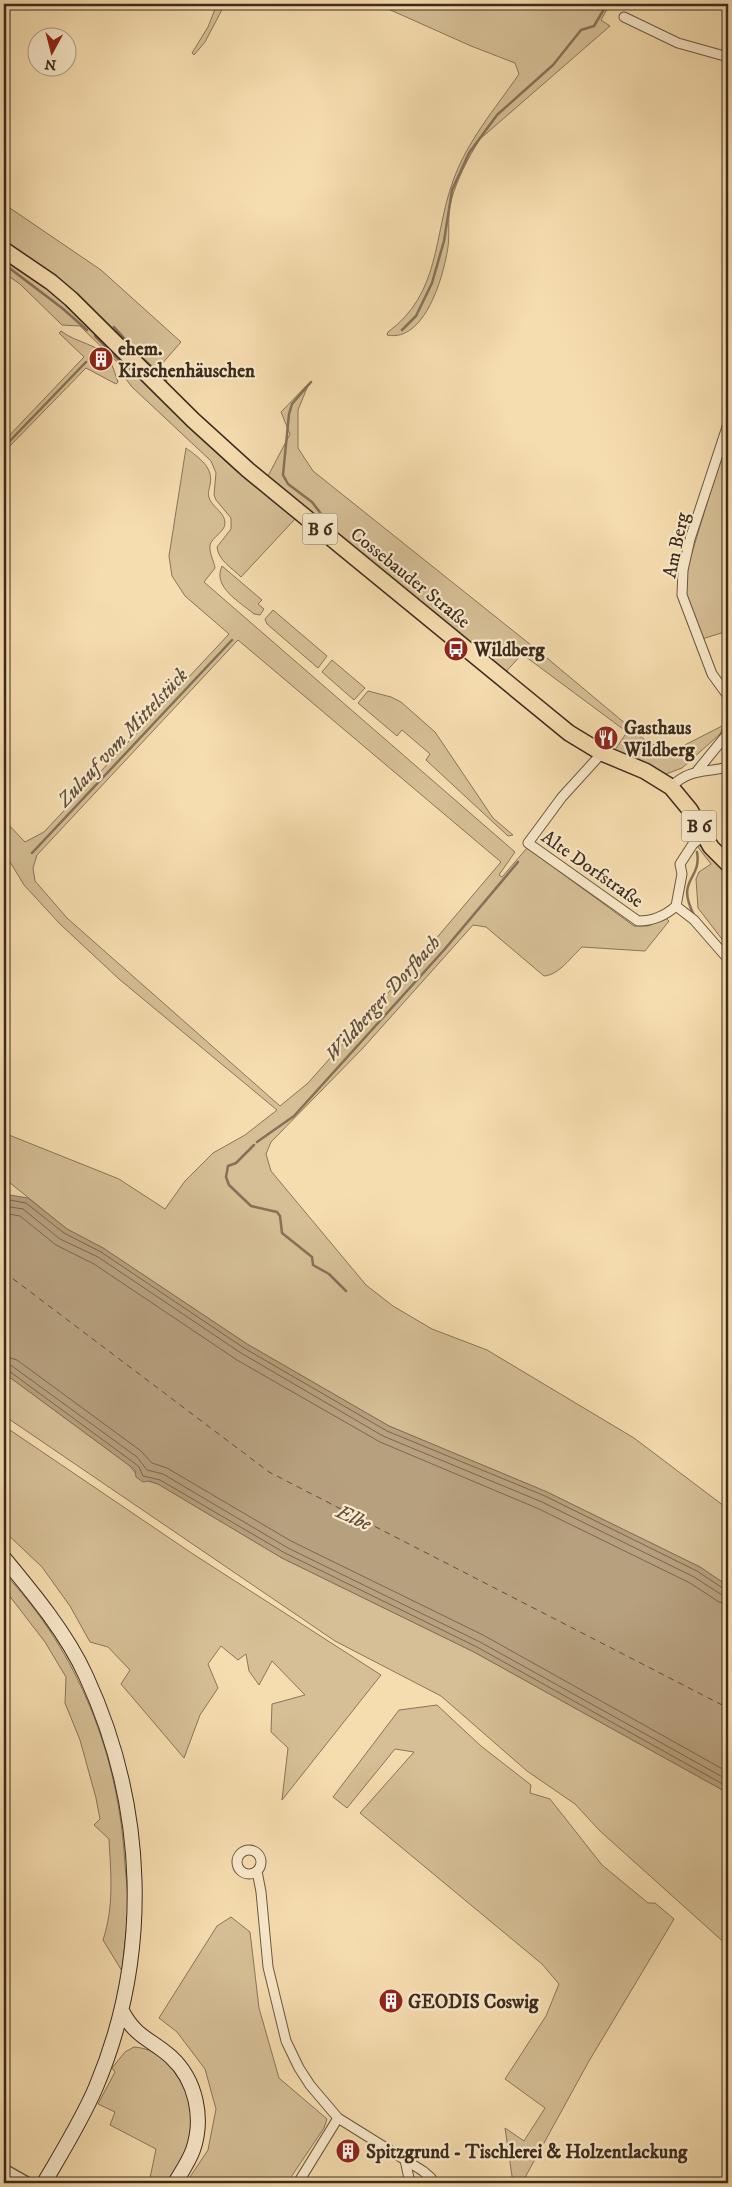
<svg xmlns="http://www.w3.org/2000/svg" width="732" height="2187" font-family="'IM FELL DW Pica',serif">
  <style>
    .green { fill: #d6bf96; stroke: #89755a; fill-rule: evenodd }
    .water { fill: #b7a07e; stroke: #867158 }
    .lines { fill: none; stroke-linecap: round; stroke-linejoin: round }
    .shore { stroke: #7a664e; stroke-width: 1 }
    .stream { stroke: #867158; stroke-width: 2.5 }
    .ferry { stroke: #614e3b; stroke-width: 1; stroke-dasharray: 6 5; stroke-linecap: butt }
    .minor-casing { stroke: #6a5842; stroke-width: 11 }
    .tertiary-casing { stroke: #6a5842; stroke-width: 14 }
    .secondary-casing { stroke: #3c2b1e; stroke-width: 16 }
    .primary-casing { stroke: #3c2b1e; stroke-width: 18 }
    .minor { stroke: #f9e9cb; stroke-width: 9 }
    .tertiary { stroke: #f9e9cb; stroke-width: 11 }
    .secondary { stroke: #f9e9cb; stroke-width: 14 }
    .primary { stroke: #f6ddaf; stroke-width: 15 }
    .labels { text-anchor: middle; stroke-width: 4.5; stroke-linejoin: round; paint-order: stroke }
    .shield { fill: #f9e9cb; stroke: #756452; stroke-width: 1 }
    .shield-label { font-size: 18px; font-weight: bold; fill: #3c2b1e }
    .poi-label { font-size: 19px; font-weight: bold; fill: #3c2b1e; stroke: #f9e9cb; text-anchor: start }
    .street-label { font-size: 19px; fill: #3c2b1e; stroke: #f9e9cb }
    .water-label { font-size: 20px; font-style: italic; fill: #614e3b; stroke: #f9e9cb }
  </style>
  <rect width="100%" height="100%" fill="#f6ddaf"/>
  <filter id="stains"><feTurbulence type="fractalNoise" baseFrequency=".004" numOctaves="4"/><feColorMatrix values="0 0 0 0 .2 0 0 0 0 .09 0 0 0 0 .02 0 0 0 .5 -.17"/></filter>
  <radialGradient id="worn" r=".72"><stop offset=".6" stop-color="#630" stop-opacity="0"/><stop offset="1" stop-color="#630" stop-opacity=".3"/></radialGradient>
  <path class="green" d="M 217,4 L 225,4 L 205,42 L 194,55 L 192,53 L 208,27 Z
    M 377,4 L 610,4 L 601,20 L 610,26 L 480,139 C 468,158 457,179 451,201 C 447,215 450,232 448,247 C 444,275 425,343 387,335 L 388,332 C 441,293 433,236 453,181 C 467,141 495,109 519,74 L 515,63 L 471,46 Z
    M 4,204 L 101,270 L 181,342 L 154,373 L 80,297 L 52,273 L 4,242 Z
    M 4,256 L 48,286 L 226,462 L 295,519 L 241,577 C 232,568 218,560 217,547 L 231,529 L 231,518 L 216,500 L 214,495 L 216,473 L 211,461 L 132,387 L 122,374 L 117,362 L 80,326 L 62,325 L 20,284 L 4,273 Z
    M 61,331 C 76,343 99,344 109,359 C 113,366 115,374 118,382 L 116,384 L 86,368 L 4,452 L 4,441 L 84,357 L 59,333 Z
    M 309,383 L 298,410 L 298,448 L 313,471 L 541,653 L 645,740 L 658,747 L 675,750 L 724,725 L 720,734 L 682,768 L 666,774 L 615,750 L 627,732 L 522,654 L 503,675 L 267,478 L 290,434 L 281,412 Z
    M 728,434 L 728,631 L 702,639 L 686,597 L 688,566 Z
    M 186,448 C 199,458 214,467 210,485 C 209,491 207,494 210,500 C 214,508 225,513 225,523 C 225,532 212,537 210,545 C 209,553 214,561 215,568 L 204,582 L 515,852 L 499,875 L 502,877 L 527,848 L 634,926 L 648,926 L 666,918 L 669,921 L 645,951 L 582,947 C 571,957 559,975 544,976 L 486,927 L 473,925 L 363,1048 L 271,1142 L 266,1154 L 271,1171 L 366,1285 L 393,1306 L 432,1329 L 487,1350 L 634,1438 L 728,1509 L 728,1586 L 700,1567 L 547,1492 L 389,1426 L 247,1344 L 103,1248 L 67,1229 L 4,1178 L 4,1133 L 119,1179 L 165,1209 L 185,1181 L 213,1153 L 245,1135 L 277,1110 L 119,979 L 60,924 L 24,885 L 4,852 L 4,820 L 25,842 L 44,832 L 229,634 L 185,596 L 172,576 L 169,556 ZM 238,640 L 501,862 L 434,941 L 308,1083 L 280,1106 L 67,918 L 35,881 L 33,868 L 37,855 Z
    M 222,566 L 262,600 L 258,604 L 264,609 L 260,615 L 254,614 C 240,602 212,587 222,566 Z
    M 273,610 L 327,656 L 318,668 L 267,624 L 265,619 Z
    M 332,660 L 365,688 L 354,700 L 322,672 Z
    M 368,691 L 391,697 L 401,702 L 435,732 L 493,818 L 513,835 L 508,836 L 426,760 L 430,754 L 402,730 L 397,736 L 358,703 Z
    M 697,846 L 703,846 L 728,870 L 728,947 L 698,908 L 696,879 L 699,872 L 711,864 Z
    M 4,1373 L 130,1466 L 136,1474 L 147,1481 L 158,1484 L 282,1558 L 474,1652 L 728,1793 L 728,1946 L 600,1831 L 575,1804 L 527,1771 L 441,1696 L 335,1641 L 6,1417 L 4,1414 Z
    M 4,1426 L 193,1554 L 381,1675 L 282,1800 L 288,1748 L 271,1732 L 272,1704 L 305,1695 L 272,1661 L 259,1685 L 249,1671 L 246,1654 L 238,1660 L 221,1646 L 208,1664 L 218,1688 L 200,1715 L 184,1758 L 121,1684 L 130,1670 L 108,1647 L 90,1642 L 70,1606 L 42,1567 L 4,1531 Z
    M 4,1573 C 79,1653 119,1755 125,1865 C 126,1878 128,1892 128,1906 C 127,1928 124,1949 122,1971 L 103,1940 C 114,1907 111,1874 109,1839 L 94,1825 L 100,1819 L 96,1798 L 80,1740 L 65,1703 L 66,1677 L 45,1642 L 8,1594 L 7,1628 L 4,1618 Z
    M 437,1705 L 481,1746 L 531,1785 L 530,1793 L 550,1799 L 602,1865 L 648,1903 L 655,1903 L 674,1919 L 589,2061 L 522,2183 L 513,2183 L 505,2128 L 524,2141 L 545,2108 L 505,2079 L 546,2016 L 559,1984 L 542,1964 L 360,1813 L 414,1752 L 395,1749 L 347,1808 L 333,1797 L 399,1710 Z
    M 231,1917 L 250,1932 L 259,2008 L 279,2078 L 327,2119 L 324,2128 L 287,2183 L 186,2183 L 208,2150 L 216,2109 L 205,2069 L 177,2032 L 159,2018 L 217,1926 Z
    M 134,2047 C 175,2050 198,2096 191,2134 C 188,2151 177,2168 169,2183 L 149,2183 L 156,2149 L 110,2125 L 115,2112 L 98,2104 L 115,2072 L 112,2068 L 125,2052 Z"/>
  <path class="water" d="M 4,1194 L 28,1198 L 67,1229 L 103,1248 L 247,1344 L 389,1426 L 547,1492 L 700,1567 L 728,1586 L 728,1793 L 474,1652 L 282,1558 L 158,1484 L 150,1481 L 143,1482 L 136,1477 L 135,1470 L 130,1466 L 4,1373 Z"/>
  <g class="lines">
    <path class="shore" d="M 4,1199 L 26,1203 L 64,1233 L 101,1252 L 244,1348 L 387,1431 L 545,1496 L 697,1571 L 724,1589 L 728,1590
      M 4,1206 L 23,1209 L 60,1239 L 98,1257 L 241,1353 L 383,1436 L 542,1502 L 694,1577 L 722,1595 L 728,1596
      M 4,1213 L 20,1216 L 56,1245 L 94,1264 L 237,1360 L 380,1442 L 539,1509 L 690,1583 L 719,1602 L 728,1604
      M 4,1356 L 17,1360 L 141,1451 L 152,1463 L 167,1468 L 291,1541 L 483,1635 L 728,1772
      M 4,1363 L 12,1366 L 137,1457 L 147,1470 L 163,1474 L 288,1548 L 480,1642 L 728,1780
      M 4,1370 L 9,1371 L 133,1462 L 139,1467 L 143,1476 L 160,1480 L 285,1553 L 477,1647 L 728,1787"/>
    <path class="stream" d="M 4,264 L 62,308 L 87,330
      M 114,327 L 141,357 L 166,380
      M 402,330 L 416,316 L 432,283 L 444,241 L 452,190 L 469,153 L 497,115 L 553,65 L 581,30 L 594,26 L 607,4
      M 95,336 L 127,368
      M 91,358 L 98,350
      M 311,382 L 292,404 L 289,414 L 283,475 L 288,484 L 312,502 L 322,515
      M 4,447 L 86,362
      M 32,853 L 232,640
      M 694,915 C 675,878 702,881 697,852
      M 257,1142 L 294,1116 L 444,950 L 518,862
      M 254,1145 L 236,1163 L 228,1166 L 226,1177 L 229,1185 L 251,1206 L 277,1212 L 280,1216 L 282,1233 L 312,1257 L 313,1265 L 329,1274 L 346,1291"/>
    <path class="ferry" d="M 4,1272 L 269,1472 L 728,1708"/>
    <defs>
      <path id="minor" d="M 624,17 L 678,43 L 728,57
        M 728,424 L 690,539 L 683,570 L 682,595 L 712,674 L 728,696
        M 602,753 L 562,797 L 528,843 L 638,921 C 653,921 665,916 676,906
        M 697,771 L 728,733
        M 671,787 C 690,768 705,773 728,767
        M 676,906 L 682,874 L 680,864 L 693,844 L 703,836
        M 676,906 L 694,920 L 728,959
        M237 1862a12 12 0 1 1 24 0a12 12 0 1 1-24 0Z
        M 257,1871 L 261,1892 L 268,1967 L 286,2041 L 299,2068 L 310,2085 L 338,2118 L 423,2171 L 431,2178 L 431,2183
        M 405,2160 L 410,2183
        M 298,2183 L 338,2118"/>
      <path id="tertiary" d="M 4,2170 L 27,2183"/>
      <path id="secondary" d="M 4,1558 C 33,1593 67,1634 86,1676 C 146,1806 152,1954 96,2087 C 82,2120 62,2152 44,2183
        M 122,2011 C 136,2038 151,2039 171,2057 C 196,2080 204,2118 193,2150 C 189,2161 181,2173 175,2183"/>
      <path id="primary" d="M 4,250 L 51,282 L 71,299 L 193,420 L 248,470 L 569,733 L 602,753 L 645,771 L 671,787 L 690,810 L 711,847 L 728,864"/>
    </defs>
    <use href="#minor" class="minor-casing"/>
    <use href="#tertiary" class="tertiary-casing"/>
    <use href="#secondary" class="secondary-casing"/>
    <use href="#primary" class="primary-casing"/>
    <use href="#minor" class="minor"/>
    <use href="#tertiary" class="tertiary"/>
    <use href="#secondary" class="secondary"/>
    <use href="#primary" class="primary"/>
  </g>
  <defs>
    <symbol id="building-disc" viewBox="-11 -11 22 22"><circle r="9.5" fill="#8f2418" stroke="#f9e9cb"/><path d="M-4-6H4V6H1V3H-1V6H-4ZM-2.5-4.3h1.7v1.8h-1.7ZM.8-4.3h1.7v1.8H.8ZM-2.5-1h1.7V.8h-1.7ZM.8-1h1.7V.8H.8Z" fill="#fff"/></symbol>
    <symbol id="bus-disc" viewBox="-11 -11 22 22"><circle r="9.5" fill="#8f2418" stroke="#f9e9cb"/><path d="M-5-6H5V4H4V6H2V4H-2V6H-4V4H-5ZM-3.5-4V0h7V-4ZM-3.5 1.2v1.5H-2V1.2ZM2 1.2v1.5H3.5V1.2Z" fill="#fff"/></symbol>
    <symbol id="restaurant-disc" viewBox="-11 -11 22 22"><circle r="9.5" fill="#8f2418" stroke="#f9e9cb"/><path d="M-5-6h1v4h1v-4h1v4h1v-4h1v5L-1.5 .5V6h-2V.5L-5-1ZM5-6V6H3V1.5H1.5Q1.5-4 5-6Z" fill="#fff"/></symbol>
  </defs>
  <g fill-rule="evenodd">
    <use href="#building-disc" x="87" y="345" width="28" height="28"/>
    <use href="#bus-disc" x="442" y="635" width="28" height="28"/>
    <use href="#restaurant-disc" x="592" y="724" width="28" height="28"/>
    <use href="#building-disc" x="377" y="1987" width="28" height="28"/>
    <use href="#building-disc" x="334" y="2137" width="28" height="28"/>
  </g>
  <g class="labels">
    <g class="shield">
      <rect x="302.5" y="513.5" width="35" height="31" rx="4"/>
      <rect x="681.5" y="810.5" width="35" height="31" rx="4"/>
    </g>
    <g class="shield-label">
      <text x="320" y="535">B 6</text>
      <text x="699" y="832">B 6</text>
    </g>
    <g class="poi-label">
      <text x="118" y="355">ehem.<tspan x="118" dy="22">Kirschenhäuschen</tspan></text>
      <text x="474" y="656">Wildberg</text>
      <text x="624" y="734">Gasthaus<tspan x="624" dy="22">Wildberg</tspan></text>
      <text x="408" y="2008">GEODIS Coswig</text>
      <text x="366" y="2158">Spitzgrund - Tischlerei &amp; Holzentlackung</text>
    </g>
    <g class="street-label">
      <text transform="translate(675 545) rotate(-78)" y="7">Am Berg</text>
      <text transform="translate(411 577) rotate(39)" y="7">Cossebauder Straße</text>
      <text transform="translate(593 868) rotate(35)" y="7">Alte Dorfstraße</text>
    </g>
    <g class="water-label">
      <text transform="translate(122 737) rotate(-47)" y="7">Zulauf vom Mittelstück</text>
      <text transform="translate(382 998) rotate(-48)" y="7">Wildberger Dorfbach</text>
      <text transform="translate(354 1517) rotate(24)" y="7">Elbe</text>
    </g>
  </g>
  <rect width="732" height="2187" fill="none" stroke="#f6ddaf" stroke-width="20"/>
  <rect x="5" y="5" width="722" height="2177" fill="none" stroke="#3c2b1e" stroke-width="2.5"/>
  <rect x="10" y="10" width="712" height="2167" fill="none" stroke="#3c2b1e"/>
  <g transform="translate(52 52) rotate(187)"><circle r="24" fill="#f9e9cb" stroke="#ad9d86"/>
  <path d="M0-4L9 19L0 12L-9 19Z" fill="#8f2418"/>
  <text y="-8" font-size="14" font-weight="bold" text-anchor="middle" fill="#3c2b1e">N</text>
  </g>
  <rect width="100%" height="100%" filter="url(#stains)"/>
  <rect width="100%" height="100%" fill="url(#worn)"/>
</svg>
